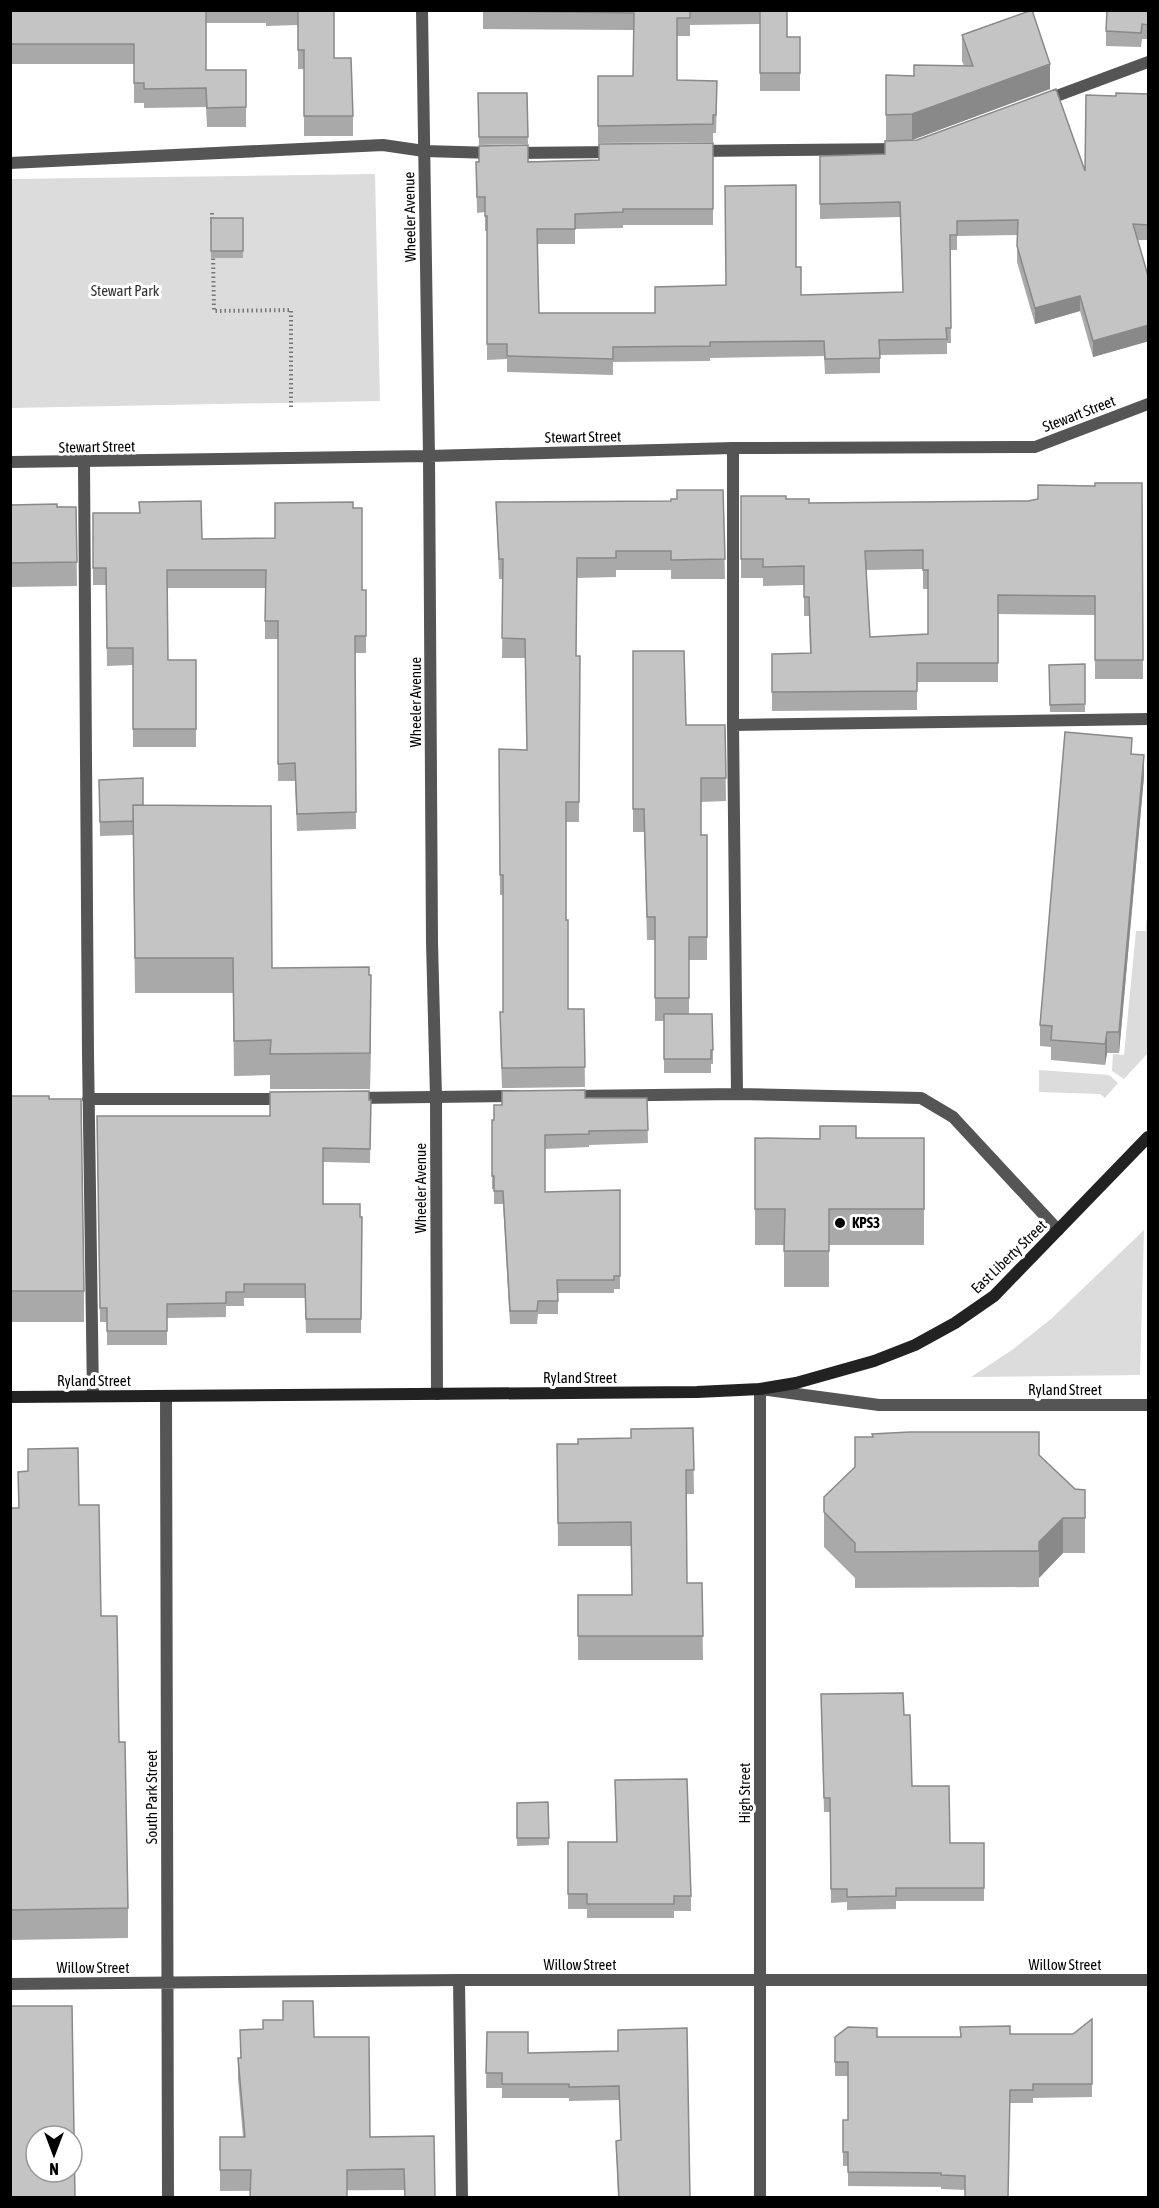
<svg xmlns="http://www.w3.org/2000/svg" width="1159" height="2208" font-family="'Asap Condensed',sans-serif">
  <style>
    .green { fill: #dcdcdc }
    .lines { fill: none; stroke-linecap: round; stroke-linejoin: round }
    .path { stroke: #777; stroke-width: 4; stroke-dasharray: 1.5 3; stroke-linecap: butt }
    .service { stroke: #555; stroke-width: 12 }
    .minor { stroke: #555; stroke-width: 12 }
    .secondary { stroke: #222; stroke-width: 12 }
    .wall { fill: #a9a9a9; fill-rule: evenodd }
    .shaded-wall { fill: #898989 }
    .building { fill: #c4c4c4; stroke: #898989; stroke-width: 1.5; fill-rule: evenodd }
    .poi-dot { fill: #000; stroke: #fff; stroke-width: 2 }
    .labels { text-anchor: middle; stroke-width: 6; stroke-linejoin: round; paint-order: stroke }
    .street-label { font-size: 15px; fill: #000; stroke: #fff }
    .park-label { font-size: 15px; fill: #333; stroke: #fff }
    .poi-label { font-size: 15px; font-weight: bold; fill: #000; stroke: #fff; text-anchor: start }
  </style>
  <rect width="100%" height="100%" fill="#fff"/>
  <path class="green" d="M 375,174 L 380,401 L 11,408 L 10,179 Z
    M 1146,921 L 1148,921 L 1148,1053 L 1124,1079 L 1112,1071 L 1113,1054 L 1124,1055 L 1136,931 L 1146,931 Z
    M 1039,1070 L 1109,1075 L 1118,1083 L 1105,1098 L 1100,1094 L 1039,1092 Z
    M 1144,1230 L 1140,1375 L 971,1377 L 1012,1350 L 1051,1319 Z"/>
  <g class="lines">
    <path class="path" d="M 212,213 L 212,223
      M 213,254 L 214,311 L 291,310 L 291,410"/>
    <path class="service" d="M 1043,101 L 1148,62
      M 697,151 L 902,149
      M 514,153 L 614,152
      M 10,163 L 383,145 L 424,151 L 494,153
      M 733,448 L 733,725
      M 84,462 L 88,1054 L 93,1396
      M 737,1094 L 733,725 L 1148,719
      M 571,1096 L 737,1094 L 921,1098 L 953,1117 L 1058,1230
      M 355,1098 L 517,1096
      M 88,1099 L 286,1099
      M 459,1980 L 462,2198"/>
    <path class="minor" d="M 422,10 L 429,456 L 432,942 L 436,1097 L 437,1394
      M 10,462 L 429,456 L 733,448 L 1035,447 L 1148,404
      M 166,1396 L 168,2198
      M 10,1984 L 459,1980 L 1148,1980
      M 760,2198 L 760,1389 L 879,1405 L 1148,1405"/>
    <path class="secondary" d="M 10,1397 L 697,1392 L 760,1389 L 796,1383 L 874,1361 L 915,1345 L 955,1323 L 994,1296 L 1148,1137"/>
  </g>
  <path class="wall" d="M 10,10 L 334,10 L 334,58 L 353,116 L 353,136 L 304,136 L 304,69 L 298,69 L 298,25 L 266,26 L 266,23 L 206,23 L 206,70 L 246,70 L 246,127 L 207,127 L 206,107 L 144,108 L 144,103 L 134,103 L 134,64 L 11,64 L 10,100 Z
    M 483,10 L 787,10 L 787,37 L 800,37 L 800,91 L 760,91 L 760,24 L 690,25 L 690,36 L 677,36 L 677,80 L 717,99 L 716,133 L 713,133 L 713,142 L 598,143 L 598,76 L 633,76 L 634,30 L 483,29 Z
    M 1149,10 L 1149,39 L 1142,39 L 1141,47 L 1106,46 L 1106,31 Z
    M 962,35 L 1050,89 L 912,140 L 886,140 L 886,75 L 914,76 L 964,66 L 962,61 Z
    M 478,93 L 527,93 L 528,144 L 479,145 Z
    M 1149,94 L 1149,240 L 1137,240 L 1149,279 L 1149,341 L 1093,357 L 1080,311 L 1035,324 L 1017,262 L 1017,235 L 957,236 L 957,250 L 950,250 L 951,343 L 947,343 L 947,354 L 880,355 L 880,373 L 825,374 L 824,356 L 710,358 L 710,361 L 613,362 L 613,375 L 507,372 L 507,359 L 487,360 L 487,231 L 485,231 L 485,212 L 477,213 L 476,162 L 599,160 L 713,143 L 713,225 L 623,225 L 623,228 L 575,229 L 575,244 L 537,244 L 539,313 L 655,313 L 726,285 L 796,267 L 801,295 L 903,292 L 900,217 L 820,219 L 820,156 L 1085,171 L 1116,96 Z
    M 211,218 L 243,218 L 243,258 L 211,258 Z
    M 1142,483 L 1143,679 L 1095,679 L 1095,615 L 998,614 L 998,682 L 917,682 L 917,710 L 772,711 L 772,654 L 810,653 L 809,616 L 804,616 L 804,585 L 763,586 L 763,578 L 741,578 L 741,496 L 786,499 L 809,503 L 1028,501 L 1038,499 L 1095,486 ZM 923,569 L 923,589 L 928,589 L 928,634 L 870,637 L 866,570 Z
    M 723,490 L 725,579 L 671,579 L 671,570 L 616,570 L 616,577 L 577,578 L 576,656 L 580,656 L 579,822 L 566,822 L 566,920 L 568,1009 L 584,1009 L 585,1087 L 502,1088 L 500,1032 L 503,1012 L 503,895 L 500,895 L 499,749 L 527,750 L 525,658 L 502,658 L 503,579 L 499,579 L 496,502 L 671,501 Z
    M 10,505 L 76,507 L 77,586 L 10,587 Z
    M 353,508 L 362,590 L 366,590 L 366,653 L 355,653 L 356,829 L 297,831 L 295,781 L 278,781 L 278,639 L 265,639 L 265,588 L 168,588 L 168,660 L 196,660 L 196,747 L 133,747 L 133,665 L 107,666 L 106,585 L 93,585 L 93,513 L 202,539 L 275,538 Z
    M 10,641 L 12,642 L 12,666 L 10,666 Z
    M 633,651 L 686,725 L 725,725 L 726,801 L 701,802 L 701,835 L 707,835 L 707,960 L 689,960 L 689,1014 L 713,1050 L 713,1064 L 711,1064 L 711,1073 L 664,1073 L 664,1021 L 655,1021 L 655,940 L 647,940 L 644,832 L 633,832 Z
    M 1085,664 L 1085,712 L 1050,712 L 1049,665 Z
    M 1132,754 L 1144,776 L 1119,1053 L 1107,1053 L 1105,1065 L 1051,1060 L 1051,1047 L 1040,1046 L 1040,1025 Z
    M 99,780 L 143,805 L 272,968 L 371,1010 L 370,1089 L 270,1089 L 270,1075 L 234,1076 L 233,993 L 135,993 L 133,835 L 100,836 Z
    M 10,1096 L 84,1291 L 84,1322 L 10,1322 Z
    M 585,1098 L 647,1098 L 648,1143 L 589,1145 L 589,1147 L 545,1149 L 545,1192 L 620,1190 L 620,1289 L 614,1289 L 614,1293 L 558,1293 L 558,1314 L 538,1314 L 537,1324 L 510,1324 L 503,1204 L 494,1204 L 494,1189 L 492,1189 L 492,1120 Z
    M 369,1100 L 371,1100 L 370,1163 L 323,1162 L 323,1204 L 362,1217 L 361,1333 L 306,1333 L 305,1298 L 244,1298 L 244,1306 L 226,1306 L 226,1317 L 167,1318 L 167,1345 L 107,1345 L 107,1322 L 100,1322 L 97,1116 L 270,1116 Z
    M 755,1138 L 924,1138 L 924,1245 L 829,1245 L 829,1287 L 784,1287 L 784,1245 L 755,1245 Z
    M 693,1428 L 694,1494 L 687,1494 L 687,1583 L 702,1583 L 703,1660 L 578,1660 L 578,1595 L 632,1595 L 631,1546 L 558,1546 L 557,1444 L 578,1444 L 631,1438 Z
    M 28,1449 L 79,1505 L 101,1616 L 119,1742 L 128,1908 L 128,1938 L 10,1940 L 10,1508 L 18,1508 L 18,1472 L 28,1471 Z
    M 1039,1455 L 1075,1489 L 1085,1490 L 1085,1553 L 1063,1553 L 1039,1578 L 1039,1587 L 855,1588 L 855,1578 L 824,1547 L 824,1497 L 855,1467 Z
    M 821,1694 L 904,1715 L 912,1786 L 950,1843 L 984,1843 L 984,1901 L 896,1901 L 896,1909 L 847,1910 L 847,1902 L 831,1903 L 830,1812 L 824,1812 Z
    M 615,1780 L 691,1896 L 691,1911 L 674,1911 L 674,1918 L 587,1918 L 587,1909 L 568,1909 L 568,1842 L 616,1842 Z
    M 548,1802 L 549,1845 L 517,1846 L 517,1803 Z
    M 283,2001 L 314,2037 L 370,2137 L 434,2136 L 404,2190 L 220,2191 L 220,2137 L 243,2137 L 238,2079 L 238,2058 L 240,2058 L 263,2029 L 283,2020 Z
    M 1092,2019 L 1092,2097 L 1033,2098 L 1033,2103 L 1010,2103 L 965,2190 L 941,2189 L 941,2187 L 848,2186 L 848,2166 L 843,2166 L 843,2120 L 848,2120 L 848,2076 L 835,2076 L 835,2037 L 961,2037 L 1010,2034 L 1073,2034 Z
    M 487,2032 L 528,2053 L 618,2051 L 690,2198 L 618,2198 L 616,2141 L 621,2140 L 619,2100 L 569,2101 L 569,2098 L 502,2098 L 502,2088 L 486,2088 Z"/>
  <path class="shaded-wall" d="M 1050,64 L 1050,89 L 912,140 L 912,114 Z
    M 1080,296 L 1080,311 L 1035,324 L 1035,308 Z
    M 1149,325 L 1149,341 L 1093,357 L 1093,341 Z
    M 1144,755 L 1144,776 L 1119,1053 L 1119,1032 Z
    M 371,975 L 371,1010 L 370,1089 L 370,1053 Z
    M 1107,1032 L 1107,1053 L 1105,1065 L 1105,1044 Z
    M 1063,1518 L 1063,1553 L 1039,1578 L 1039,1542 Z"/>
  <path class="building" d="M 10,10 L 206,10 L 206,70 L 246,70 L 246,107 L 207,108 L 206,88 L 144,89 L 144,83 L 134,83 L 134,44 L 10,44 Z
    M 298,10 L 334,10 L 334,58 L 351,58 L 353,116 L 304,116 L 304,50 L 298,50 Z
    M 483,10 L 690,10 L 690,18 L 677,18 L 677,80 L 717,81 L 716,115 L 713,115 L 713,124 L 598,126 L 598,76 L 633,76 L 634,13 L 483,11 Z
    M 760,10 L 787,10 L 787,37 L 800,37 L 800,73 L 760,73 Z
    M 1032,10 L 1050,64 L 912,114 L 886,115 L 886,75 L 914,76 L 914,65 L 973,66 L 962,35 Z
    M 1107,10 L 1149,10 L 1149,25 L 1142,24 L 1141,33 L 1106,31 Z
    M 1056,89 L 1085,171 L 1086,95 L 1116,96 L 1116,93 L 1149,94 L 1149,225 L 1133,224 L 1149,279 L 1149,325 L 1093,341 L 1080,296 L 1035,308 L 1017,246 L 1018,220 L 957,221 L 957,235 L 950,235 L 951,328 L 946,328 L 947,339 L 879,340 L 880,358 L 825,359 L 824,341 L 710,342 L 710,346 L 613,347 L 613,359 L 507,356 L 507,344 L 487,344 L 487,216 L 485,216 L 485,197 L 477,197 L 476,162 L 479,162 L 479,146 L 528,145 L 528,162 L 599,160 L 599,144 L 713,143 L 713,209 L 623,209 L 623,212 L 575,214 L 575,229 L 537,229 L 539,313 L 655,313 L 655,287 L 726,285 L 725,186 L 796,185 L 796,267 L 801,267 L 801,295 L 903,292 L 900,202 L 820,204 L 820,156 L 885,154 L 885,141 L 917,140 Z
    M 478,93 L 527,93 L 528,137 L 479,137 Z
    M 211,218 L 243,218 L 243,251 L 211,251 Z
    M 1095,483 L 1142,483 L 1143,660 L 1095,660 L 1095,596 L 998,595 L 998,663 L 917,663 L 917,691 L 772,692 L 772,654 L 811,653 L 809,597 L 804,597 L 804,566 L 763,567 L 763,559 L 741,559 L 741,496 L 786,496 L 786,499 L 809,499 L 809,503 L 1028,501 L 1038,499 L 1038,485 L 1095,486 ZM 923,550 L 923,570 L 928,570 L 928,634 L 870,637 L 865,551 Z
    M 677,490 L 723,490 L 725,559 L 671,560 L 671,551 L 616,551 L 616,558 L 577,558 L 576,656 L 580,656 L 579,802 L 566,802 L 566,920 L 568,920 L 568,1009 L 584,1009 L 585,1067 L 502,1068 L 500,1012 L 503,1012 L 503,875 L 500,875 L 499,749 L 527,750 L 525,639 L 502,638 L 503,559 L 499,559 L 496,502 L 671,501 L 671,499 L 677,499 Z
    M 201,501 L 202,539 L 275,538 L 275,503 L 353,502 L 353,508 L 362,508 L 362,590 L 366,590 L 366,636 L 355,636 L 356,812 L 297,814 L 295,763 L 278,764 L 278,621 L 265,621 L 266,570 L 167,570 L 168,660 L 196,660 L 196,729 L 133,729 L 133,648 L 107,648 L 106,568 L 93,568 L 93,513 L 140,513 L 139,502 Z
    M 57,504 L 57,507 L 76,507 L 77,562 L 10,563 L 10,505 Z
    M 633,651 L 684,651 L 686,725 L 725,725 L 726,778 L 701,778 L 701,835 L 707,835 L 707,937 L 689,937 L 689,998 L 655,998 L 655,917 L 647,917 L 644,809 L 633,809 Z
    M 1085,664 L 1085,704 L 1050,705 L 1049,665 Z
    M 1065,732 L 1132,738 L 1131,754 L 1144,755 L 1119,1032 L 1107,1032 L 1105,1044 L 1051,1040 L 1052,1026 L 1040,1025 Z
    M 143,778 L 143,805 L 133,805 L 133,821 L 100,822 L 99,780 Z
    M 133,805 L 271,806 L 272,968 L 369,967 L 369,975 L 371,975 L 370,1053 L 270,1054 L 271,1040 L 234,1041 L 233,958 L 135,958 Z
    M 664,1014 L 712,1014 L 713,1050 L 711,1050 L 711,1059 L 664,1059 Z
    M 585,1090 L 585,1098 L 647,1098 L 648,1130 L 589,1131 L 589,1134 L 545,1135 L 545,1192 L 620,1190 L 620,1276 L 614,1276 L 614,1280 L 557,1280 L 558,1301 L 538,1301 L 537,1311 L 510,1311 L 503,1191 L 494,1191 L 494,1176 L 492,1176 L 492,1120 L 494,1120 L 494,1105 L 502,1105 L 502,1091 Z
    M 369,1091 L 369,1100 L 371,1100 L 370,1149 L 323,1148 L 323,1204 L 360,1204 L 360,1217 L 362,1217 L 361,1319 L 306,1319 L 305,1284 L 244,1284 L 244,1292 L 226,1292 L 226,1303 L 167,1304 L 167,1331 L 107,1331 L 107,1308 L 100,1308 L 97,1116 L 270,1116 L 270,1092 Z
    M 10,1096 L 49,1096 L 49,1099 L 81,1099 L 84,1291 L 10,1291 Z
    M 820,1126 L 856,1126 L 856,1138 L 924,1138 L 924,1209 L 829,1209 L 829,1251 L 784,1251 L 785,1209 L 755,1209 L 755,1138 L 820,1139 Z
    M 693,1428 L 694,1470 L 686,1470 L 687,1583 L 702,1583 L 703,1636 L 578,1636 L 578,1595 L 632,1595 L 631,1522 L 558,1523 L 557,1444 L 578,1444 L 578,1439 L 631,1438 L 631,1429 Z
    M 910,1432 L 1039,1432 L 1039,1455 L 1075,1489 L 1085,1490 L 1085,1518 L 1063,1518 L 1039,1542 L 1039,1551 L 855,1552 L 855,1543 L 824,1512 L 824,1497 L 855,1467 L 855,1437 L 873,1437 L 872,1434 Z
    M 78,1448 L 79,1505 L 99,1505 L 101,1616 L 117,1616 L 119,1742 L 125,1742 L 128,1908 L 10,1910 L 10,1508 L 19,1508 L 18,1472 L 28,1471 L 28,1449 Z
    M 903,1693 L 904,1715 L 910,1715 L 912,1786 L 949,1786 L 950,1843 L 984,1843 L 984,1888 L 896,1888 L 896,1896 L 847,1897 L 847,1889 L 831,1889 L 830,1798 L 824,1798 L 821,1694 Z
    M 687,1779 L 691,1896 L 674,1896 L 674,1904 L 587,1904 L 587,1894 L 568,1894 L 568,1842 L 617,1842 L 615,1780 Z
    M 548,1802 L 549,1838 L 517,1838 L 517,1803 Z
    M 283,2001 L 313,2001 L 314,2037 L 369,2037 L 370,2137 L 434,2136 L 435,2198 L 405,2198 L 404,2169 L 347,2170 L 347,2198 L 250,2198 L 251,2170 L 220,2170 L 220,2137 L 245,2137 L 238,2058 L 241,2058 L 240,2030 L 263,2029 L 263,2020 L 283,2020 Z
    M 10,2006 L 72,2006 L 75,2198 L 10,2198 ZM 36,2136 L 72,2136 L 72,2172 L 36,2172 Z
    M 1092,2019 L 1092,2084 L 1033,2084 L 1033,2090 L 1010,2090 L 1008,2198 L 965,2198 L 965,2176 L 941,2175 L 941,2173 L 848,2172 L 848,2152 L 843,2152 L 843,2120 L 848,2120 L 848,2062 L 835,2062 L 835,2037 L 848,2027 L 877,2028 L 877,2037 L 961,2037 L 960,2027 L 1010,2026 L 1010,2034 L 1073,2034 Z
    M 687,2028 L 690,2198 L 619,2198 L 616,2141 L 621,2140 L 619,2086 L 569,2087 L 569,2084 L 502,2084 L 502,2073 L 486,2073 L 487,2032 L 528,2032 L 528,2053 L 618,2051 L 618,2030 Z"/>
  <circle class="poi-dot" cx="840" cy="1223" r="6"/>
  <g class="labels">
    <g class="street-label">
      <text transform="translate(410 217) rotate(-91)" y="5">Wheeler Avenue</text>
      <text transform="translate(1079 414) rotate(-21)" y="5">Stewart Street</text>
      <text transform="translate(583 437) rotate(-1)" y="5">Stewart Street</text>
      <text transform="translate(97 447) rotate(-1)" y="5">Stewart Street</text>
      <text transform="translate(416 702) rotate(-90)" y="5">Wheeler Avenue</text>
      <text transform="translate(421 1188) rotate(-90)" y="5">Wheeler Avenue</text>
      <text transform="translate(1009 1257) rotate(-44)" y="5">East Liberty Street</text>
      <text x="580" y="1383">Ryland Street</text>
      <text x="94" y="1386">Ryland Street</text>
      <text x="1065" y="1395">Ryland Street</text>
      <text transform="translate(745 1793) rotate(-90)" y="5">High Street</text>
      <text transform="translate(152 1797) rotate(-90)" y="5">South Park Street</text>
      <text x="580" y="1970">Willow Street</text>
      <text x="1065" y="1970">Willow Street</text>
      <text x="93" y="1973">Willow Street</text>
    </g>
    <g class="park-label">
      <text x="125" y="296">Stewart Park</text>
    </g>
    <g class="poi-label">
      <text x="852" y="1228">KPS3</text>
    </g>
  </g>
  <rect width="1159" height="2208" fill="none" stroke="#000000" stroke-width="24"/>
  <g transform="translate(54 2154) rotate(180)"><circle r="28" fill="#ffffff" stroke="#999999" stroke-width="1.5"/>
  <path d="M0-4.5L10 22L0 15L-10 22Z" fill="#000000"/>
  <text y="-9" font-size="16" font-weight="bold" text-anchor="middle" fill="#000000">N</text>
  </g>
</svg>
